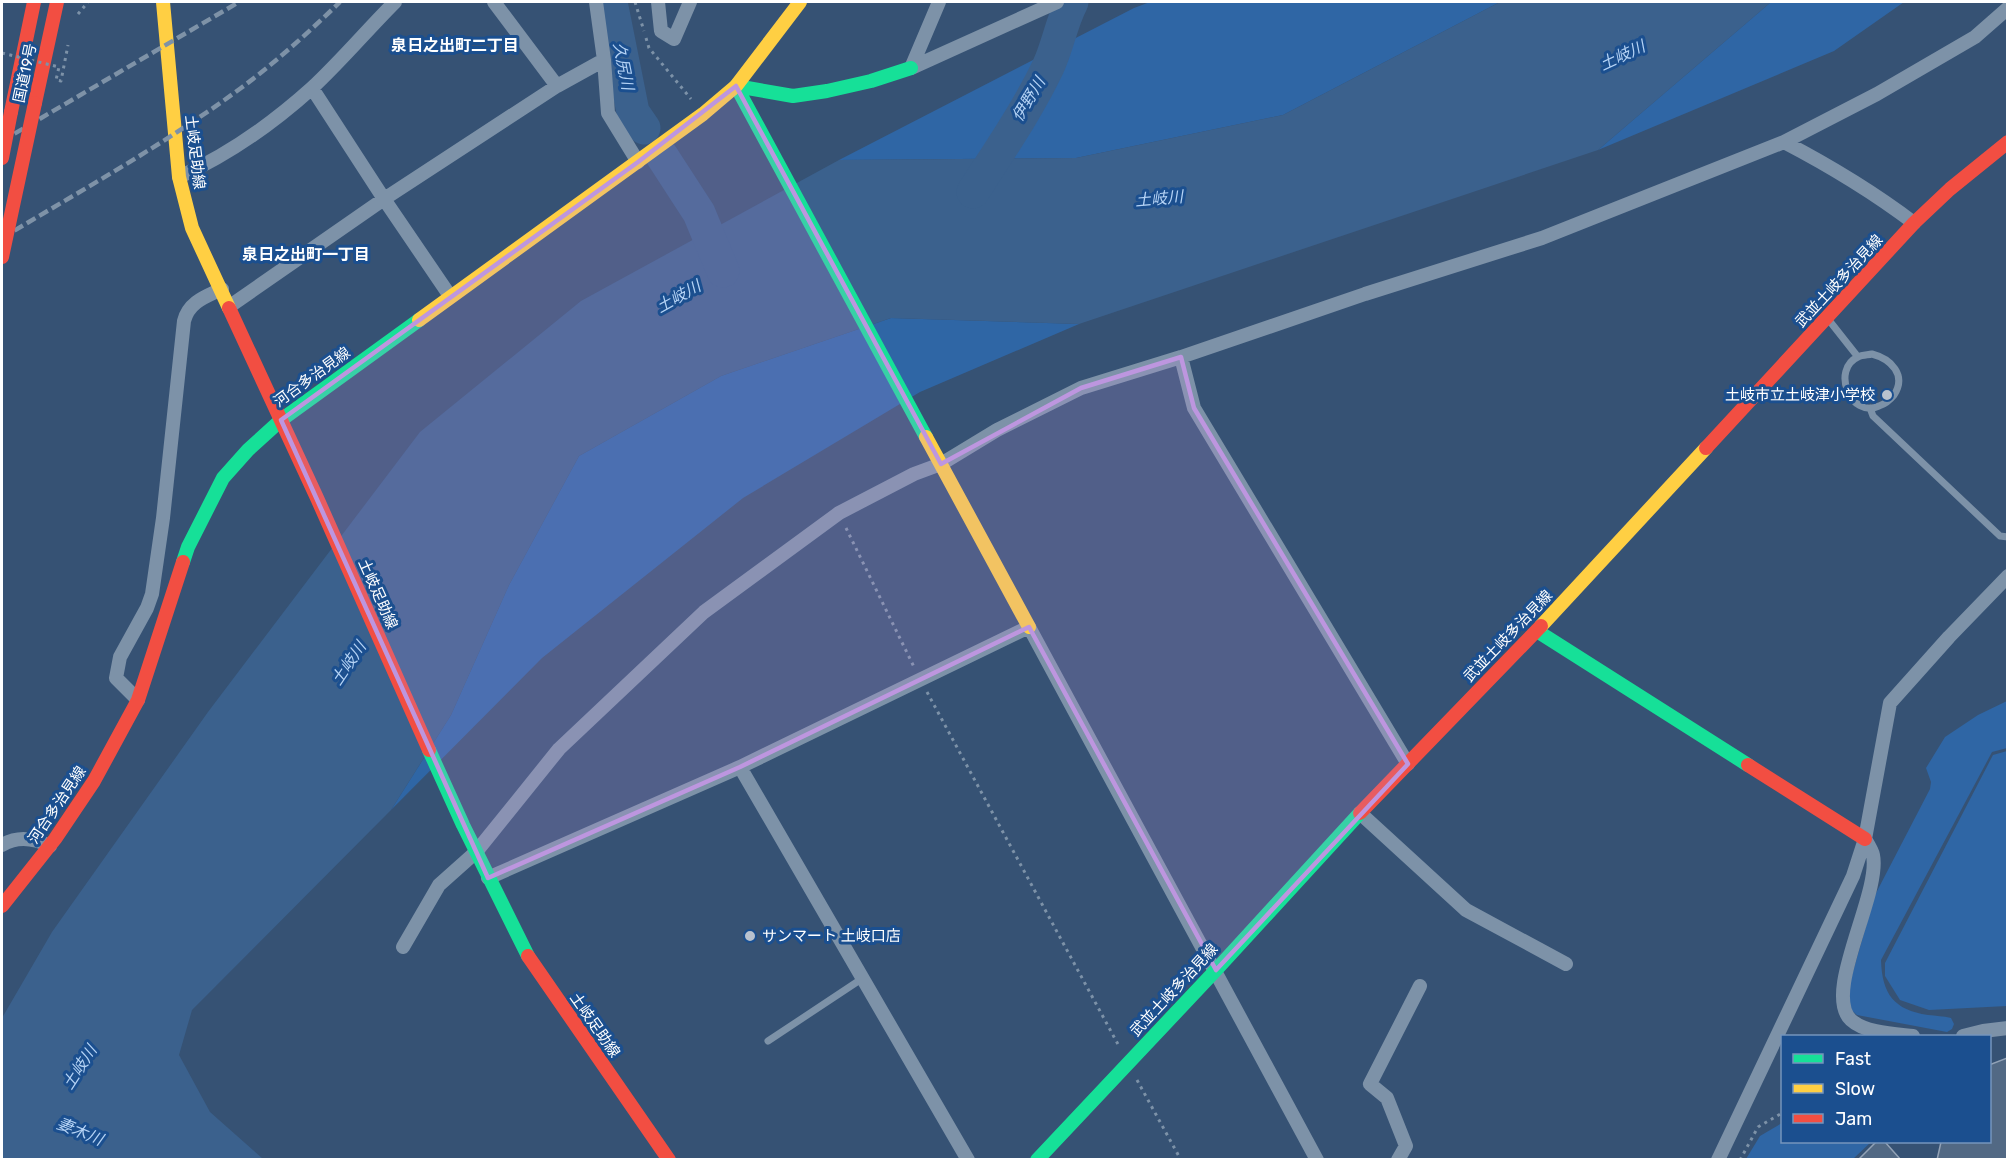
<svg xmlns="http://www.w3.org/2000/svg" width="2009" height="1161" font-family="Rubik,'Noto Sans JP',sans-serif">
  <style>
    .green { fill: #2f66a5 }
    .water { fill: #3b618d }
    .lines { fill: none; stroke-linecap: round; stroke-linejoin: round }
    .river { stroke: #3b618d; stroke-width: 33 }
    .building { fill: #526984; stroke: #92a2b6; stroke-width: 1.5 }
    .path { stroke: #7d92a8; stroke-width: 3; stroke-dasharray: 3 4.5; stroke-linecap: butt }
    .lane { stroke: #7d92a8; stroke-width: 7 }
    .street { stroke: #7d92a8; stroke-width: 14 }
    .fast { stroke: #16e098; stroke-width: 14 }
    .slow { stroke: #ffcf43; stroke-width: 14 }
    .jam { stroke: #f24e42; stroke-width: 14 }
    .rail { stroke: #7e92a7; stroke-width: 4.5; stroke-dasharray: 10 4.5; stroke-linecap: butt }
    .path-bridge { stroke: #7d92a8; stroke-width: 3; stroke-dasharray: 3 4.5; stroke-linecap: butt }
    .jam-bridge { stroke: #f24e42; stroke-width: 14 }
    .marked { fill: #bd96df; fill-opacity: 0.2; stroke: #bd96df; stroke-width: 4.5; stroke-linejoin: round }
    .poi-dot { fill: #b9c2ce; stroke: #1b4f8f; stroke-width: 2 }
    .labels { text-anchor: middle; stroke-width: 6; stroke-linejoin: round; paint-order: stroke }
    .street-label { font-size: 15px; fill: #fff; stroke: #1b4f8f }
    .poi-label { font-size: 15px; fill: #fff; stroke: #1b4f8f; text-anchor: end }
    .neighbourhood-label { font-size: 16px; font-weight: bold; fill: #fff; stroke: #1b4f8f }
    .water-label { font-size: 16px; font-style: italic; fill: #b5d3f5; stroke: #1b4f8f }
  </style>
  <rect width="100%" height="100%" fill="#365274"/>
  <path class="green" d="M 1150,2 L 1500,2 L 1283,115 L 1076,158 L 839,160 L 1134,8 Z
    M 1771,2 L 1904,2 L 1834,51 L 1598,150 Z
    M 891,318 L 1079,324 L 920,392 L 743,498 L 542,658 L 391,810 L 451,715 L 509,585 L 579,456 L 721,376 Z
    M 2007,701 L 2007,748 L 1992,752 L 1881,960 C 1882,994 1894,1010 1928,1015 C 1936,1016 1943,1016 1951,1018 L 1954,1024 L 1952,1029 L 1947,1032 L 1857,1015 L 1850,1009 L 1850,982 L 1875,895 L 1930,789 L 1931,782 L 1926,768 L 1945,737 L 1978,715 Z
    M 2007,751 L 2007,1006 L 1929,1010 L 1900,1000 L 1885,976 L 1885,963 L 1993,755 Z
    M 1782,1123 L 1782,1142 L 1871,1142 L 1853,1159 L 1746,1159 L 1760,1136 Z"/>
  <path class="water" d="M 1500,2 L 1771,2 L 1598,150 L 1079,324 L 891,318 L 721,376 L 579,456 L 509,585 L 451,715 L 391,810 L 192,1010 L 179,1055 L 210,1112 L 263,1159 L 2,1160 L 2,1018 L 52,932 L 208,712 L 420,432 L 581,301 L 839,160 L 1076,158 L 1283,115 Z"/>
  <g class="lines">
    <path class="river" d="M 611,2 L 633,112 L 644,128
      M 662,156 L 699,213 L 723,271
      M 973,192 C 999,151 1027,111 1048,67 C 1058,46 1061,23 1072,2"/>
  </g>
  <path class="building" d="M 2007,1058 L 2007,1160 L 1937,1160 L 1941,1142 L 1989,1142 L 1989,1065 Z
    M 1876,1142 L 1885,1142 L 1901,1160 L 1858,1160 Z"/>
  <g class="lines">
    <path class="path" d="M 635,2 L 644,31
      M 78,14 L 88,2
      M 646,38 L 649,48 L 691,99
      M 846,528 L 914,667
      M 927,692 L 1120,1048
      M 1137,1080 L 1181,1160
      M 1740,1160 L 1758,1127 L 1782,1113"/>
    <path class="lane" d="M 1828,319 L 1858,357
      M 1872,354 C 1891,359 1907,375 1894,395 C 1890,400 1885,404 1879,406 C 1850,419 1831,369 1858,357 C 1862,355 1868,355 1872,354 Z
      M 1870,408 L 1873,416 L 2000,536 L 2008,537
      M 768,1041 L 863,978"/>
    <path class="street" d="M 494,2 L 557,86
      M 596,2 L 604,60 L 608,113 L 638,162
      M 658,2 L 661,31 L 674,39 L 690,2
      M 911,68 L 1057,2
      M 911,68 L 939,2
      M 312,88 L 384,199 L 450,296
      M 1784,142 C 1830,166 1873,192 1914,223
      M 179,177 C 228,155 272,124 312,88 C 341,61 367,30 395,2
      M 230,306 L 384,199 L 557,86 L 604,60
      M 1181,357 L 1194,408 L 1408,764
      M 138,700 L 116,678 L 120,657 L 147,608 L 152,594 L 163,518 L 184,321 C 189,302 205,297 222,289
      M 740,767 L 968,1160
      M 1360,813 L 1466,910 L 1566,964
      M 1865,839 C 1868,844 1872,850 1873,855 C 1881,894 1822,993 1851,1020 C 1865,1033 1895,1034 1913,1036
      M 2,845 C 17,836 34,838 50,846
      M 488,878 L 740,767 L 1029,627 L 1317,1160
      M 403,947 L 439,885 L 476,852 L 559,749 L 704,612 L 839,513 L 914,474 L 941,464 L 997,430 L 1081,388 L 1181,357 L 1365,294 L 1542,238 L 1784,142 L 1877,94 L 1975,37 L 2008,8
      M 1963,1036 L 1983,1031 L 2008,1028
      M 1398,1160 L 1406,1146 L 1387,1098 L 1370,1084 L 1420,986
      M 1718,1160 L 1853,876 L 1865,839 L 1890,703 L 1949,637 L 2008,576"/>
    <path class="fast" d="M 736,86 L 926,437
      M 736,86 L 793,96 L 827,91 L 871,81 L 911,68
      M 183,562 L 188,547 L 223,478 L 248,450 L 281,420 L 419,320
      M 1537,631 L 1748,765
      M 429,750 L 463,825 L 528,956
      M 1037,1160 L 1216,970 L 1360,813"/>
    <path class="slow" d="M 163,2 L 179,177 L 192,228 L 229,308
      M 419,320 L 703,114 L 736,86 L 800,2
      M 926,437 L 1029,627
      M 1541,626 L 1706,448"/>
    <path class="jam" d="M 35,103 L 57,2
      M 11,112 L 34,2
      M 229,308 L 317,498 L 429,750
      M 1706,448 L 1914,223 L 1950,189 L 2008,142
      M 1748,765 L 1865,839
      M 1360,813 L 1541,626
      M 2,906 L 55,839 L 94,781 L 138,700 L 183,562
      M 528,956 L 669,1160"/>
    <path class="rail" d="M 2,141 L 239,2
      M 2,238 C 82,190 165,144 241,88 C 276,62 309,32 340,2"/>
    <path class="path-bridge" d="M 2,53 L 59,67 L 56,80 L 61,81 L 68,45"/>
    <path class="jam-bridge" d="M 2,158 L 11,112
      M 2,257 L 35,103"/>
  </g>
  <path class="marked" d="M 736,86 L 941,464 L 1081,388 L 1181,357 L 1194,408 L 1408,764 L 1216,970 L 1029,627 L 740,767 L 488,878 L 281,420 L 638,162 Z"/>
  <g class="poi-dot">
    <circle cx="1887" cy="395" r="6"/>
    <circle cx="750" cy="936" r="6"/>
  </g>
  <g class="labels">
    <g class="street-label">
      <text transform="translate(25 73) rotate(-78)" y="5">国道19号</text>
      <text transform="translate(195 152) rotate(83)" y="5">土岐足助線</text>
      <text transform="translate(1839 281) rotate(-47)" y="5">武並土岐多治見線</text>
      <text transform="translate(312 377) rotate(-36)" y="5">河合多治見線</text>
      <text transform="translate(378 594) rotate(66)" y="5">土岐足助線</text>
      <text transform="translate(1508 636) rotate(-46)" y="5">武並土岐多治見線</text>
      <text transform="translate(57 805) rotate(-56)" y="5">河合多治見線</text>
      <text transform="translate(1174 990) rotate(-47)" y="5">武並土岐多治見線</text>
      <text transform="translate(595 1025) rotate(55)" y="5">土岐足助線</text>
    </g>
    <g class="poi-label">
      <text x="1875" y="400">土岐市立土岐津小学校</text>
      <text x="762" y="941" text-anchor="start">サンマート 土岐口店</text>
    </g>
    <g class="neighbourhood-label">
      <text x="455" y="51">泉日之出町二丁目</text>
      <text x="306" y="260">泉日之出町一丁目</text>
    </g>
    <g class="water-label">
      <text transform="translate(1622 55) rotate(-25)" y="6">土岐川</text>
      <text transform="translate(624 66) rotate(79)" y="6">久尻川</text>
      <text transform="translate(1028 99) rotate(-59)" y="6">伊野川</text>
      <text transform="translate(1159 198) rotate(-5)" y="6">土岐川</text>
      <text transform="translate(678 296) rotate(-29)" y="6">土岐川</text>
      <text transform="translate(348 663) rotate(-56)" y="6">土岐川</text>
      <text transform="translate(79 1067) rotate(-57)" y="6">土岐川</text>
      <text transform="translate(80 1131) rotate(22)" y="6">妻木川</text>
    </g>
  </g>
  <rect width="2009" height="1161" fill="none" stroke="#ffffff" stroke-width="6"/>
  <rect x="1781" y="1035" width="210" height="108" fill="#1b4f8f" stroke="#7695bc" stroke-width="1.5"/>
  <rect x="1793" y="1054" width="30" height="9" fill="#16e098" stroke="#7695bc" stroke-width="1.5"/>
  <text x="1835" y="1065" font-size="18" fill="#ffffff">Fast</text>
  <rect x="1793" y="1084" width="30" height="9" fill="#ffcf43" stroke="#7695bc" stroke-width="1.5"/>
  <text x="1835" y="1095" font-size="18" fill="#ffffff">Slow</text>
  <rect x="1793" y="1114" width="30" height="9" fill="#f24e42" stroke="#7695bc" stroke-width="1.5"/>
  <text x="1835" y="1125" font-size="18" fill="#ffffff">Jam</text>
</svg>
